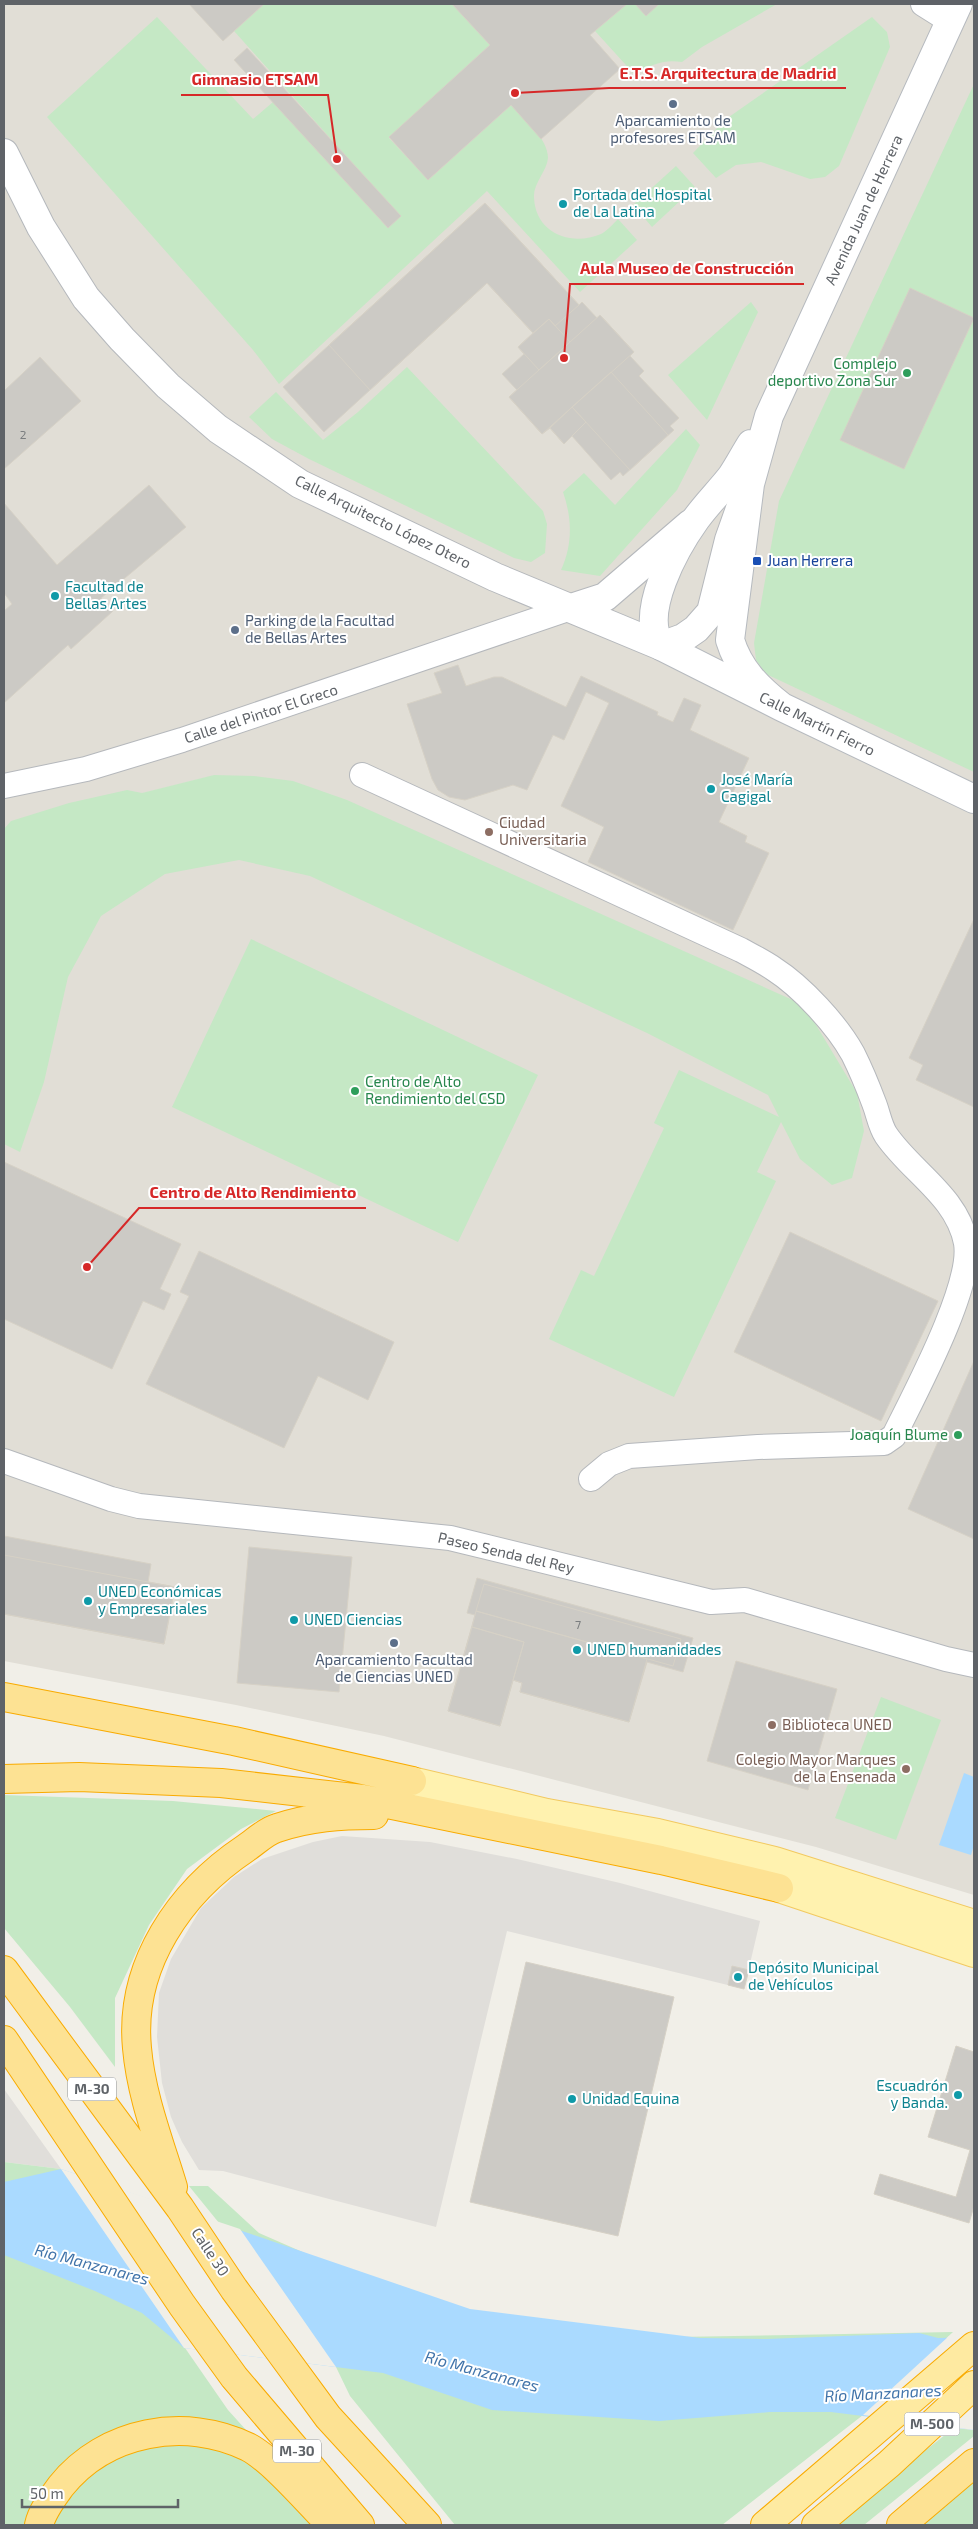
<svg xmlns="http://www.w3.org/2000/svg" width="978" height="2529" font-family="'Exo 2',sans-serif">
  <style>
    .industrial { fill: #e0deda }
    .education { fill: #e1ded6 }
    .green { fill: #c5e8c5 }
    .water { fill: #aadaff }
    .pier { fill: #f1efe8 }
    .building { fill: #cccac5; stroke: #d6d1c6 }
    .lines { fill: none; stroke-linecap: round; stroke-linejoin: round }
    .minor-casing { stroke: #b5b8bc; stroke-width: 26 }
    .tertiary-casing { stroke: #b5b8bc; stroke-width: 30 }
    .secondary-casing { stroke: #b6babf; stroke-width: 30 }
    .primary-casing { stroke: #f2c960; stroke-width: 30 }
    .trunk-casing { stroke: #f9ab00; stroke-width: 30 }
    .motorway-casing { stroke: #f9ab00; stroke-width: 30 }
    .minor { stroke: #fff; stroke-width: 24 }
    .tertiary { stroke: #fff; stroke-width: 28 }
    .secondary { stroke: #fff; stroke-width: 28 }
    .primary { stroke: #fff2af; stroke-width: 28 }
    .trunk { stroke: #feeaa1; stroke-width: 28 }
    .motorway { stroke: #fde293; stroke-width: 28 }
    .service-dot { fill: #5c6f8a; stroke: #fff; stroke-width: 2 }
    .culture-dot { fill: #0f9aa8; stroke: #fff; stroke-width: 2 }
    .leisure-dot { fill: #2e9e5b; stroke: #fff; stroke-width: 2 }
    .transit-dot { fill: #1a4fb4; stroke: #fff; stroke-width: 2 }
    .education-dot { fill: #8d6e63; stroke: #fff; stroke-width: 2 }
    .labels { text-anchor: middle; stroke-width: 4; stroke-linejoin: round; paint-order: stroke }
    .number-label { font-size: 12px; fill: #7a7d7f }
    .shield { fill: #fff; stroke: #8f9295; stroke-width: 1 }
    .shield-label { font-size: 14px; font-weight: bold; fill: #5f6368 }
    .service-label { font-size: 15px; fill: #4e5e75; stroke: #fff }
    .culture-label { font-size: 15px; fill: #0d838f; stroke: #fff; text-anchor: start }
    .street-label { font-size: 15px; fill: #5f6368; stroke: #fff }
    .leisure-label { font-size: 15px; fill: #27864d; stroke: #fff; text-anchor: end }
    .transit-label { font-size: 15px; fill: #164399; stroke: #fff; text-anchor: start }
    .education-label { font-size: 15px; fill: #785e54; stroke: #fff; text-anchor: start }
    .water-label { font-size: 16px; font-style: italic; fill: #4174aa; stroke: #fff }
    .leader { fill: none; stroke: #d62828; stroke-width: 2 }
    .callout-dot { fill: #d62828; stroke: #fff; stroke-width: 2 }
    .callout-label { font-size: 16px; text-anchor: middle; font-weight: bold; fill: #d62828; stroke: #fff; stroke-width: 4; stroke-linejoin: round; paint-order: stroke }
  </style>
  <rect width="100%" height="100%" fill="#f1efe8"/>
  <path class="industrial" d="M 342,1836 L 430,1842 L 517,1859 L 620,1883 L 760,1921 L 744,1989 L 507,1931 L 436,2227 L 223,2171 L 199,2170 L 182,2142 L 171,2117 L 162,2083 L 157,2037 L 159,1993 L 171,1959 L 201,1908 L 234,1877 L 262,1859 L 313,1842 Z
    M 4,2089 L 61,2169 L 4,2162 Z"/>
  <path class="education" d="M 4,4 L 974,4 L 974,1895 L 816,1847 L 384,1736 L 236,1705 L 4,1661 Z"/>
  <path class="green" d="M 264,4 L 452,4 L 490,45 L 389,138 L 428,180 L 511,105 C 523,118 548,138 548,158 C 547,171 533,184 534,197 C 535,233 571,247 601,234 C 607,231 613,224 618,219 L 637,240 L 580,292 L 487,191 L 279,384 L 253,350 L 47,117 L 157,17 L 253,119 L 273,102 L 388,228 L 400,216 L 234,31 Z
    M 627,4 L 635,4 L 646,15 L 659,4 L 777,4 L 702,47 L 682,62 C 663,59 650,65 635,75 L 595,31 Z
    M 872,17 L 887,32 L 890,47 L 839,166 L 825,177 L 810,179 L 761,162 L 736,165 L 716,178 L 693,153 L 726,119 Z
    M 974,84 L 974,772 L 766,674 L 756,660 L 754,643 L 779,501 Z
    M 676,166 L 695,187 L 652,227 L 633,205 Z
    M 751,302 L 758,312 L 707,420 L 668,375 Z
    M 407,367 L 543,511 L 547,524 L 545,553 L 531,562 L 514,558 L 309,459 L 272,439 L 249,417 L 276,392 L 323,440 L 358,412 Z
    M 686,429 L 700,445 L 677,490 L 600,576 L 561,570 C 573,544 572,518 563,492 L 584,473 L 615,505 Z
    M 214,775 L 254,776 L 293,781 L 347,800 L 804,1005 L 857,1093 L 864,1131 L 852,1178 L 832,1185 L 800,1159 L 781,1122 L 757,1172 L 776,1181 L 674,1397 L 549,1339 L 581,1270 L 594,1276 L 664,1128 L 654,1123 L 679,1070 L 779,1117 L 768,1095 L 647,1033 L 310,876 L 239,860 L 165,874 L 101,916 L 68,977 L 44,1082 L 20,1152 L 4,1144 L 4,829 L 11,821 L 69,803 L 127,790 L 142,793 Z
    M 251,939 L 538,1075 L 458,1242 L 172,1107 Z
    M 881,1697 L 941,1720 L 896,1840 L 835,1818 Z
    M 4,1795 L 173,1801 L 276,1811 L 241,1829 L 187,1869 L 149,1925 L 115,1998 L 115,2067 L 70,2007 L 4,1928 Z
    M 4,2162 L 61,2169 L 228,2410 L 332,2525 L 4,2525 Z
    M 189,2186 L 208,2186 L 259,2233 L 346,2271 L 479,2317 L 675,2337 L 953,2332 L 863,2415 L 722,2525 L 455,2525 L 350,2396 L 336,2367 Z
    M 954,2428 L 974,2430 L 974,2436 L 864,2525 L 830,2525 Z
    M 974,2481 L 974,2525 L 921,2525 Z"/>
  <path class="water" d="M 964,1773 L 974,1777 L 974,1845 L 971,1855 L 939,1845 Z
    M 61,2169 L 470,2309 L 700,2338 L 767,2339 L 919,2333 L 938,2338 L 974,2337 L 974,2430 L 831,2412 L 770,2412 L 659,2421 L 492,2410 L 383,2373 L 184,2348 L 142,2313 L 95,2291 L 4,2255 L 4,2182 Z"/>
  <path class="pier" d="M 61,2169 L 240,2229 L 336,2367 L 184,2348 Z
    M 974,2335 L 974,2430 L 863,2415 L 949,2336 Z"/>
  <path class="building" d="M 189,4 L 264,4 L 223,41 Z
    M 452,4 L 627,4 L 590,35 L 620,69 L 541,139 L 511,105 L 428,180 L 389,137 L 490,45 Z
    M 635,4 L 659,4 L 646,16 Z
    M 247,48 L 401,216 L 388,228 L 234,60 Z
    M 485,203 L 579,305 L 582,302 L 597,318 L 600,315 L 634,352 L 630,356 L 644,371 L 639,376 L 679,418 L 670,426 L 674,430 L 623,476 L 620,472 L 611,480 L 572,436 L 564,444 L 550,428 L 542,434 L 509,397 L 517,390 L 502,374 L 524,354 L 518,347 L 533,333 L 487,283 L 324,432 L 283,387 Z
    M 485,203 L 579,305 L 555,326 L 549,319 L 533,333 L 487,283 L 370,390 L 329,345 Z
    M 910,288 L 974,318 L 904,469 L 840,440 Z
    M 600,315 L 634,352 L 542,434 L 509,397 Z
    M 549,319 L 570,342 L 539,370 L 518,347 Z
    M 40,357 L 81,401 L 4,469 L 4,391 Z
    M 611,372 L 668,435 L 630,470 L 572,407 Z
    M 572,407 L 586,422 L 564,444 L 550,428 Z
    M 149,485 L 186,527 L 101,598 L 113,611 L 71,649 L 68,645 L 4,703 L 4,611 L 12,604 L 4,593 L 4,503 L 57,565 Z
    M 458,665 L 466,686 L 494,677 L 502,677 L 566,707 L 581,676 L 658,712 L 657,715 L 673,722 L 684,698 L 701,705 L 690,730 L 749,758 L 719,822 L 747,836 L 745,842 L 769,853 L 733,930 L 588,862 L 604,827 L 561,806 L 609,703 L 586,692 L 564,740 L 553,735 L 527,790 L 513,785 L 465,800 L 449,797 L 438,790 L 432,779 L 407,704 L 442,693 L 434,673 Z
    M 974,919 L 974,1107 L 916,1080 L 923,1065 L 909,1058 Z
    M 4,1162 L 181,1244 L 160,1289 L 171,1294 L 164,1310 L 143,1301 L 112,1369 L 4,1319 Z
    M 790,1232 L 938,1301 L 881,1421 L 734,1352 Z
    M 199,1251 L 394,1342 L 368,1400 L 318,1376 L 284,1448 L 146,1384 L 189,1296 L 180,1292 Z
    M 974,1361 L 974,1539 L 908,1509 Z
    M 4,1536 L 151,1564 L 148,1582 L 175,1587 L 164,1644 L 4,1614 Z
    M 249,1547 L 352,1557 L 339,1692 L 237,1683 Z
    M 4,1555 L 175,1587 L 164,1644 L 4,1614 Z
    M 477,1578 L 693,1638 L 683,1672 L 647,1662 L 629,1722 L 520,1692 L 522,1683 L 513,1680 L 500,1726 L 448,1711 L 475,1615 L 467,1613 Z
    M 484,1584 L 681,1639 L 673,1666 L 476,1611 Z
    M 476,1611 L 647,1659 L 629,1722 L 520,1692 L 522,1683 L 513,1680 L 524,1642 L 472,1627 Z
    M 472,1627 L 524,1642 L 500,1726 L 448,1711 Z
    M 736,1661 L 837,1689 L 808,1790 L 707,1761 Z
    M 526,1962 L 674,1997 L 618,2236 L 470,2202 Z
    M 732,1966 L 749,1970 L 744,1989 L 728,1985 Z
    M 956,2046 L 974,2052 L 974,2206 L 969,2223 L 874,2194 L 880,2174 L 956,2197 L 970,2150 L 928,2137 Z"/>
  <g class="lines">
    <defs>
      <path id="minor" d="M 923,4 L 950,21
        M 362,775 L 741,950 C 752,956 764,962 774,969 C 802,987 837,1025 853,1054 C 861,1070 868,1087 874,1103 C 878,1113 880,1126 886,1135 C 911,1172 957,1196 966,1243 C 973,1286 914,1395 894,1436 L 884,1443 L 758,1447 L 629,1456 L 609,1464 L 591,1479
        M 4,786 L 86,769 L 182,740 L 571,608
        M 4,1461 L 111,1499 L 139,1506 L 450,1538 L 711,1602 L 745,1600 L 946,1659 L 974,1665"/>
      <path id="tertiary" d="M 4,153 L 41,227 L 86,298 L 122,339 L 168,386 L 218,429 L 300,484 L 495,577 L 661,646 L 683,638 L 696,629 L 711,612 L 729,540 L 742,503
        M 571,608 L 605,597 L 690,524"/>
      <path id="secondary" d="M 751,444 C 744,455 738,467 731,477 C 720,491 707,504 696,519 C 676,547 638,613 661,646 L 782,707 L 974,799
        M 782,707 C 758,688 739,670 730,640 L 750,484 L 769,416 L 958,4"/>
      <path id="primary" d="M 412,1781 L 547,1813 L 658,1833 L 775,1861 L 974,1924
        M 779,1888 L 974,1953"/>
      <path id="trunk" d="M 765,2525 L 974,2346
        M 816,2525 L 889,2464 L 974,2385"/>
      <path id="motorway" d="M 4,1697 L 234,1741 L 412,1781
        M 4,1779 L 79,1777 L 221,1783 L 363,1799 L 661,1860 L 779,1888
        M 4,1970 L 180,2208 L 234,2289 L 328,2417 L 427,2525
        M 4,2040 L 182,2305 L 234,2377 L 360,2525
        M 173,2187 C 159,2141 141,2095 137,2048 C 129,1965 180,1892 246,1848 C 255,1842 266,1831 277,1828 C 310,1817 341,1815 374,1815
        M 39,2525 C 42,2511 53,2497 61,2486 C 105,2431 185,2416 248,2447 C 273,2460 310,2504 331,2525
        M 901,2525 L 974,2463"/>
    </defs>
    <use href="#minor" class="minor-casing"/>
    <use href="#tertiary" class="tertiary-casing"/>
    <use href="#secondary" class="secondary-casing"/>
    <use href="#primary" class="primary-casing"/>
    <use href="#trunk" class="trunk-casing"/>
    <use href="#motorway" class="motorway-casing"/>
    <use href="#minor" class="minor"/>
    <use href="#tertiary" class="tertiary"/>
    <use href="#secondary" class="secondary"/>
    <use href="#primary" class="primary"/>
    <use href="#trunk" class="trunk"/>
    <use href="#motorway" class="motorway"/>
  </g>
  <g class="service-dot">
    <circle cx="673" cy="104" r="5"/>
    <circle cx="235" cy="630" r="5"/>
    <circle cx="394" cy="1643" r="5"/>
  </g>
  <g class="culture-dot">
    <circle cx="563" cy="204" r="5"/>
    <circle cx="55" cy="596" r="5"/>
    <circle cx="711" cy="789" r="5"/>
    <circle cx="88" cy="1601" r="5"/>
    <circle cx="294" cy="1620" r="5"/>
    <circle cx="577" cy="1650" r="5"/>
    <circle cx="738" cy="1977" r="5"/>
    <circle cx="958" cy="2095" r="5"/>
    <circle cx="572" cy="2099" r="5"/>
  </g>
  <g class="leisure-dot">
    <circle cx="907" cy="373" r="5"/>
    <circle cx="355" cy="1091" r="5"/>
    <circle cx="958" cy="1435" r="5"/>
  </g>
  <rect class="transit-dot" x="752" y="556" width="10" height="10" rx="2.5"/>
  <g class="education-dot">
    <circle cx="489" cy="832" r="5"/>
    <circle cx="772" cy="1725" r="5"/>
    <circle cx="906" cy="1769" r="5"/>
  </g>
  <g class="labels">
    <g class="number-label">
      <text x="23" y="439">2</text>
      <text x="578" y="1629">7</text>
    </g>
    <g class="shield">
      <rect x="68" y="2077.5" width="48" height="23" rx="4"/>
      <rect x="904.5" y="2412.5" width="55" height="23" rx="4"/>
      <rect x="273" y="2439.5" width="48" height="23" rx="4"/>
    </g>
    <g class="shield-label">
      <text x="92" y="2094">M-30</text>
      <text x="932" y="2429">M-500</text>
      <text x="297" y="2456">M-30</text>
    </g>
    <g class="service-label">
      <text x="673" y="126">Aparcamiento de<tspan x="673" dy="17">profesores ETSAM</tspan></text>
      <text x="245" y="626" text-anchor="start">Parking de la Facultad<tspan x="245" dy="17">de Bellas Artes</tspan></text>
      <text x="394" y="1665">Aparcamiento Facultad<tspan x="394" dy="17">de Ciencias UNED</tspan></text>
    </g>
    <g class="culture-label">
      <text x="573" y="200">Portada del Hospital<tspan x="573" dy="17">de La Latina</tspan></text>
      <text x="65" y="592">Facultad de<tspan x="65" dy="17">Bellas Artes</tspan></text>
      <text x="721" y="785">José María<tspan x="721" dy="17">Cagigal</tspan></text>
      <text x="98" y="1597">UNED Económicas<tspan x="98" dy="17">y Empresariales</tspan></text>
      <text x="304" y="1625">UNED Ciencias</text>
      <text x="587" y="1655">UNED humanidades</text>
      <text x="748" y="1973">Depósito Municipal<tspan x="748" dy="17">de Vehículos</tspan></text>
      <text x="948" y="2091" text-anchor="end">Escuadrón<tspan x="948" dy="17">y Banda.</tspan></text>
      <text x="582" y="2104">Unidad Equina</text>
    </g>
    <g class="street-label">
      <text transform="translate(864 210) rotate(-65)" y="5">Avenida Juan de Herrera</text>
      <text transform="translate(383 522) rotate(26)" y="5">Calle Arquitecto López Otero</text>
      <text transform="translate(261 714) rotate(-18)" y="5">Calle del Pintor El Greco</text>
      <text transform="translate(817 724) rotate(26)" y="5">Calle Martín Fierro</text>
      <text transform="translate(506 1553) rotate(13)" y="5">Paseo Senda del Rey</text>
      <text transform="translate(210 2252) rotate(56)" y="5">Calle 30</text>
    </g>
    <g class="leisure-label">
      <text x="897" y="369">Complejo<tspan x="897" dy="17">deportivo Zona Sur</tspan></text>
      <text x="365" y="1087" text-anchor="start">Centro de Alto<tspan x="365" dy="17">Rendimiento del CSD</tspan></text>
      <text x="948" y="1440">Joaquín Blume</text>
    </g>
    <g class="transit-label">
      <text x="767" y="566">Juan Herrera</text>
    </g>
    <g class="education-label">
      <text x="499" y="828">Ciudad<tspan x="499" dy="17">Universitaria</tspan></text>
      <text x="782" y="1730">Biblioteca UNED</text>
      <text x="896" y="1765" text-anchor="end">Colegio Mayor Marques<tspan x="896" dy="17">de la Ensenada</tspan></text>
    </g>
    <g class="water-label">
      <text transform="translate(92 2264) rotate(15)" y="6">Río Manzanares</text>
      <text transform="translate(482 2371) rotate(15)" y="6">Río Manzanares</text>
      <text transform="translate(883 2393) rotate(-3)" y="6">Río Manzanares</text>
    </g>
  </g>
  <path class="leader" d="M515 93L609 88H846M337 159L328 95H181M564 358L570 284H804M87 1267L139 1208H366"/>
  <g class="callout-dot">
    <circle cx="515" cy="93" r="5"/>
    <circle cx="337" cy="159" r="5"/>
    <circle cx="564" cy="358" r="5"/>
    <circle cx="87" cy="1267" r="5"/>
  </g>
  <g class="callout-label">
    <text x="728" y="79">E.T.S. Arquitectura de Madrid</text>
    <text x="255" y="85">Gimnasio ETSAM</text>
    <text x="687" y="274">Aula Museo de Construcción</text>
    <text x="253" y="1198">Centro de Alto Rendimiento</text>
  </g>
  <rect width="978" height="2529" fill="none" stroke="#5f6368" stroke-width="10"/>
  <path d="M22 2499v8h156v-8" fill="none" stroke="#5f6368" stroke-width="2.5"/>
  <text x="30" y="2499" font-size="15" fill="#5f6368" stroke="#ffffff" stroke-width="4" paint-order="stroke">50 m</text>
</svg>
